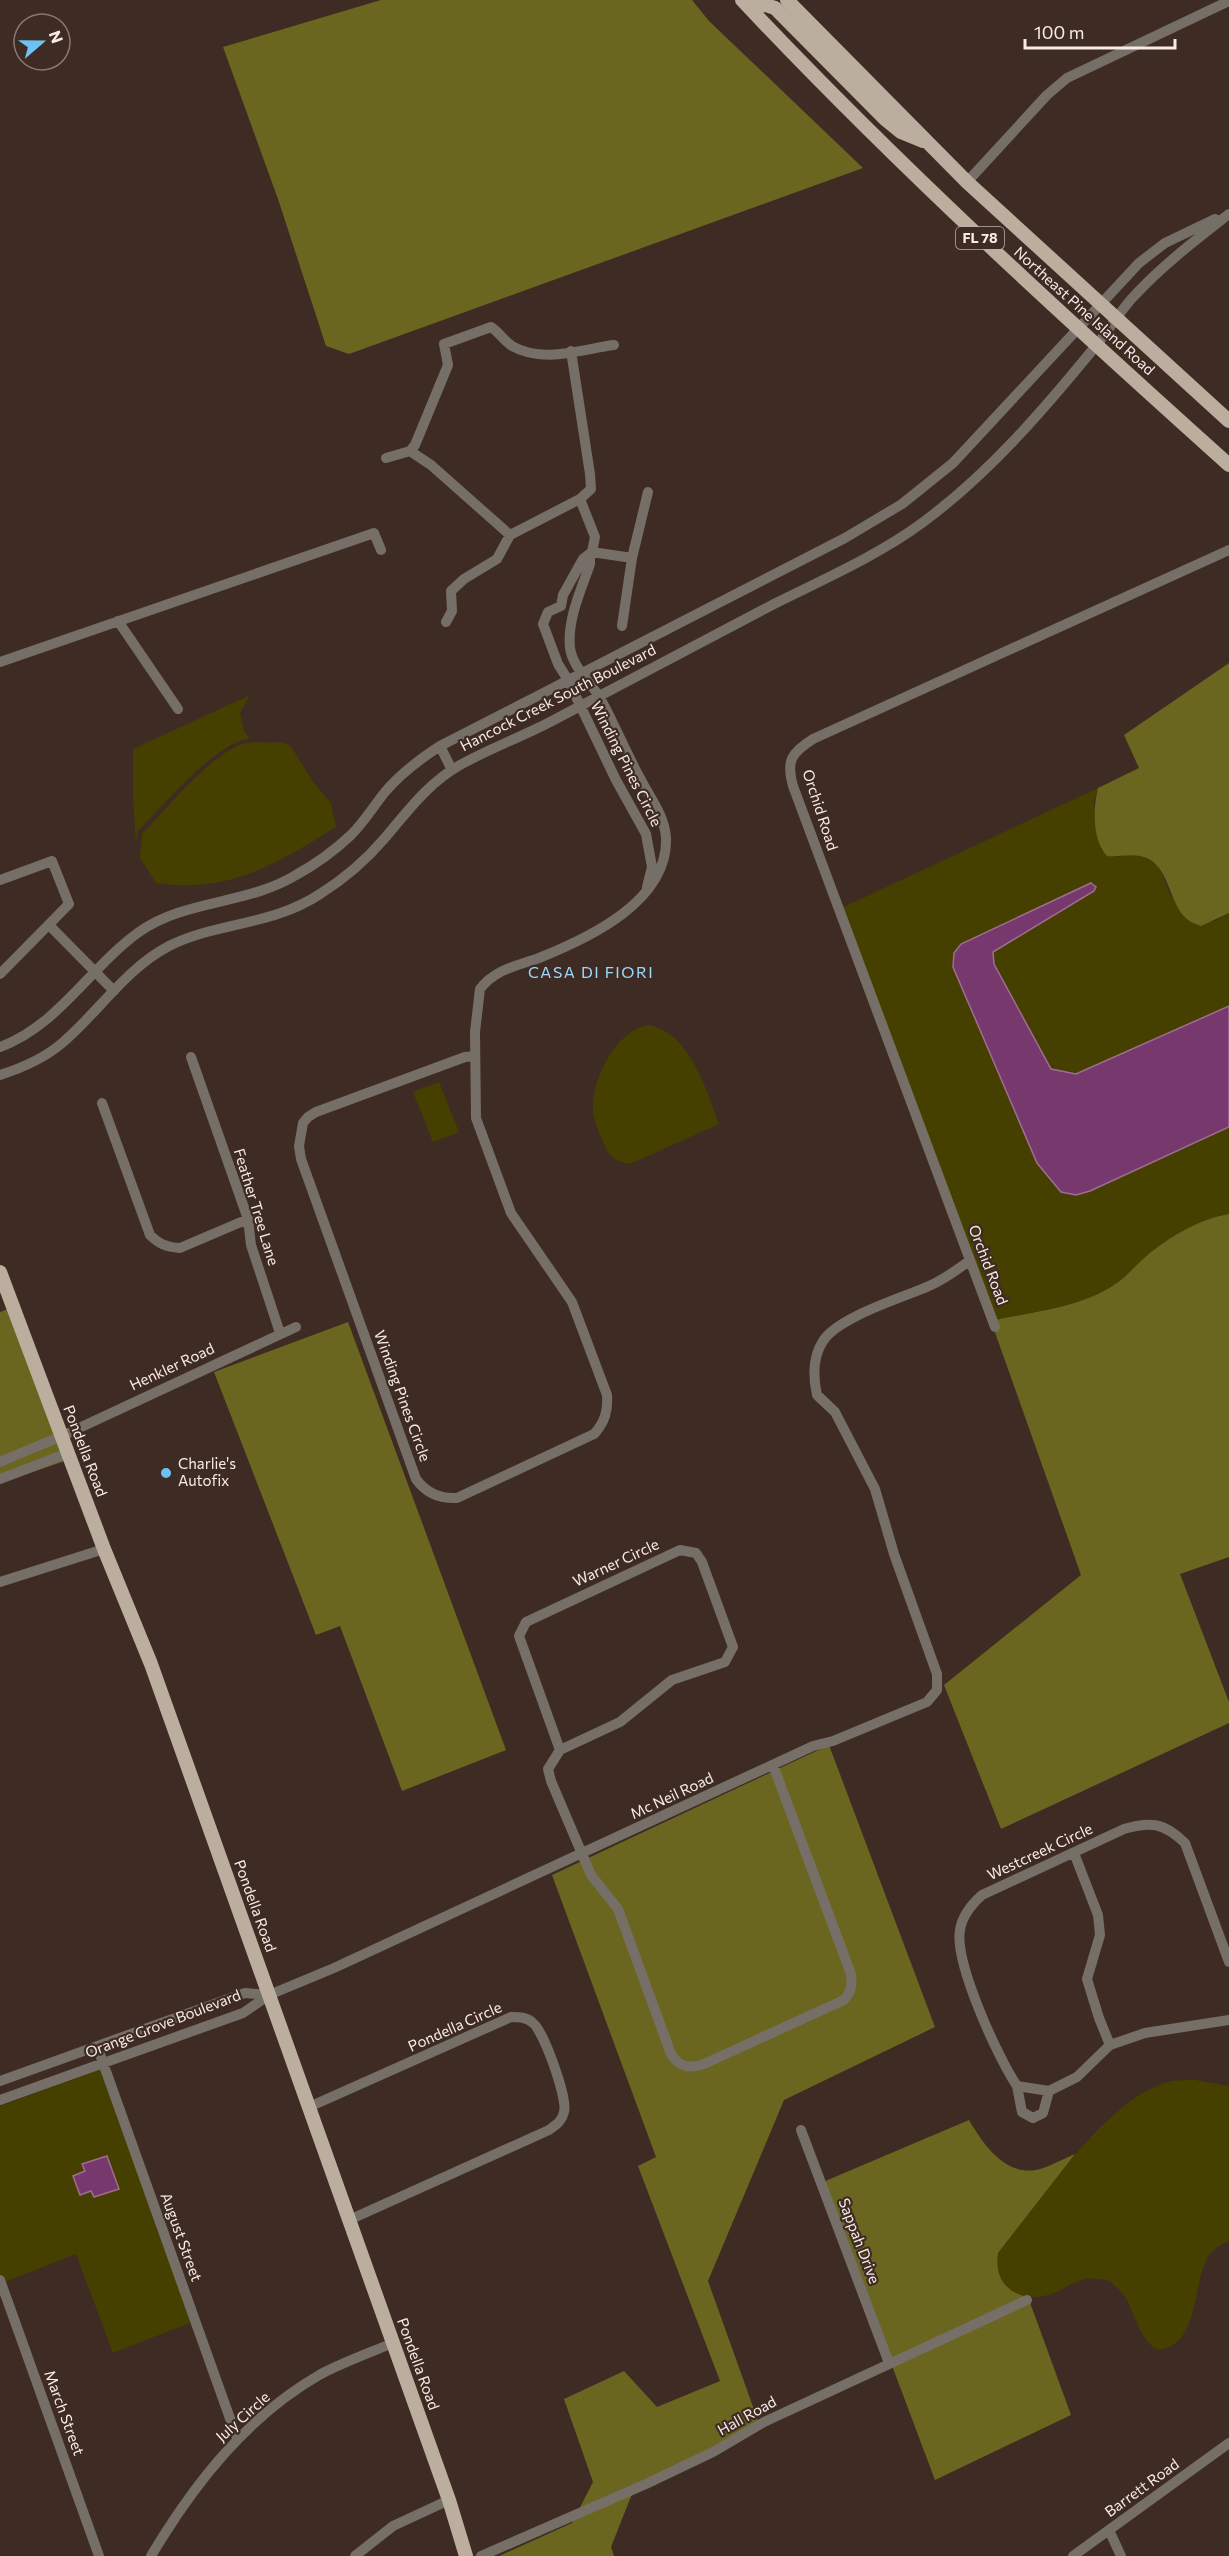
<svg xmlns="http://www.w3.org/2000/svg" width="1229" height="2556" font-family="Commissioner,sans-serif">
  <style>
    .green { fill: #454000 }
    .forest { fill: #6b661f }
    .water { fill: #77386d; stroke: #9e6e91; stroke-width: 1.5 }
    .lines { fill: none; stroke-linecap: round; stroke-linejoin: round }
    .minor { stroke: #766f68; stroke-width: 10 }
    .major { stroke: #bbae9f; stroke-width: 14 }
    .poi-dot { fill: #6dc2f3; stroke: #3e2b24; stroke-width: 2 }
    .labels { text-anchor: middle; stroke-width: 4.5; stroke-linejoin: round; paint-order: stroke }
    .shield { fill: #3e2b24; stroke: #c0b1ac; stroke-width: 1.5 }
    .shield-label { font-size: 14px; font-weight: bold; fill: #f8ebe6 }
    .street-label { font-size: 15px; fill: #f8ebe6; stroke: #3e2b24 }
    .poi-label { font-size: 15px; fill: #f8ebe6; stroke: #3e2b24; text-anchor: start }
    .neighbourhood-label { font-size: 16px; letter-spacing: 1.5px; fill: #9cd9fd; stroke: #3e2b24 }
  </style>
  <rect width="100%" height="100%" fill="#3e2b24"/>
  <path class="green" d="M 250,695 L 240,713 L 244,731 L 250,739 C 219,739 160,809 138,831 L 136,842 L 133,798 L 133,749 Z
    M 280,742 L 290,745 L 313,782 L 331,803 L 336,827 C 277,864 228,894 156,883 L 140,858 L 142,834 C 166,809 211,754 243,744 C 254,740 269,744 280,742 Z
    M 1098,788 L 1094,803 L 1102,851 L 1120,857 L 1130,854 L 1146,857 L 1158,865 L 1171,896 L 1188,920 L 1215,921 L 1229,913 L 1229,1006 L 1076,1074 L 1051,1070 L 994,964 L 993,952 L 1094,891 L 953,967 L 1037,1163 L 1046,1174 L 1076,1195 L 1090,1191 L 1229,1127 L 1229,1214 C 1202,1219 1173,1235 1151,1252 C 1138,1262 1128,1276 1114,1285 C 1078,1308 1031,1312 991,1321 L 835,911 Z
    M 650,1025 C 691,1035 706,1089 719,1124 L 630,1164 C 626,1163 620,1162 616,1160 C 610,1157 606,1148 603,1142 C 599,1132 594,1122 593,1111 C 591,1080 617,1028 650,1025 Z
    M 439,1082 L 459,1132 L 433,1142 L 413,1092 Z
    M 102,2069 L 197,2320 L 113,2353 L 76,2254 L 0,2284 L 0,2106 Z
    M 1195,2080 L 1229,2086 L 1229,2241 C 1220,2245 1213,2249 1208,2257 C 1192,2284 1200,2338 1164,2349 C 1159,2350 1156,2350 1152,2346 C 1137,2332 1134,2310 1123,2294 C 1119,2289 1114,2285 1110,2281 C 1101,2279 1090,2277 1081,2280 C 1071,2283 1062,2291 1051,2294 C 1019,2305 993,2288 998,2253 C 1037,2204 1109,2094 1172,2081 C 1179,2080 1187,2080 1195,2080 Z"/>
  <path class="forest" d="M 381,0 L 692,0 L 709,21 L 863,168 L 349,354 L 326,346 L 278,199 L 223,47 Z
    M 1229,663 L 1229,913 L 1201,926 C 1197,924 1192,923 1188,920 C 1168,904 1170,865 1144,857 C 1132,853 1120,857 1107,856 C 1092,840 1093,808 1098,788 L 1139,768 L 1124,735 Z
    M 1229,1214 L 1229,1557 L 1180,1574 L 1229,1702 L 1229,1723 L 1001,1829 L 944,1685 L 1081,1575 L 991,1321 C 1031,1312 1079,1308 1114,1285 C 1128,1276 1138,1262 1151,1252 C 1174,1234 1200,1219 1229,1214 Z
    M 8,1309 L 65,1461 L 0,1483 L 0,1312 Z
    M 348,1322 L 506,1750 L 402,1791 L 340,1626 L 316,1635 L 214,1372 Z
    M 829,1745 L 935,2027 L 784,2100 L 708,2281 L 761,2429 L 632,2494 L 611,2547 L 614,2556 L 499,2556 L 572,2523 L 593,2482 L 564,2399 L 624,2371 L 657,2407 L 720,2381 L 638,2166 L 656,2157 L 552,1875 Z
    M 969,2120 C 983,2144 1004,2175 1036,2170 C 1049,2167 1063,2159 1075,2154 L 998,2253 C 995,2276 1004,2292 1028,2297 L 1071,2415 L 935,2480 L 823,2182 Z"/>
  <path class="water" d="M 1091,883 L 1096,887 L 1094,891 L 993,952 L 994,964 L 1051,1069 L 1076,1074 L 1229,1006 L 1229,1127 L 1090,1191 L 1076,1195 L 1061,1192 L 1037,1163 L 953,967 L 954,953 L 961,944 Z
    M 107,2156 L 119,2189 L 94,2197 L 91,2191 L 80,2195 L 73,2176 L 85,2171 L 82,2164 Z"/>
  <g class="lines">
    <path class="minor" d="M 967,182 L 1047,95 L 1067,78 L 1229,1
      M 571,351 L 590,474 L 591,489 L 580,499 L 595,537 L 592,552 L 583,559 L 563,595 L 561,606 L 548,612 L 543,624 L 558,664 L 568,680 L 616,780 L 646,834 L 652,867 L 647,887
      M 410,451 L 431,465 L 510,535
      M 386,458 L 410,451 L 415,445 L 448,365 L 444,344 L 491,327 C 500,333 504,341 512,346 C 543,364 582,349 614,345
      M 592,552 L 632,558
      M 118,621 L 178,709
      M 446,622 L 452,611 L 451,591 L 464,579 L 497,559 L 510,535 L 580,499
      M 622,626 L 632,558 L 648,492
      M 0,662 L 374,533 L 381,550
      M 440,746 L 452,770
      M 0,880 L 52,861 L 69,904 L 0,974
      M 50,926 L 114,991
      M 0,1047 C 58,1026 90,967 139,932 C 186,899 247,905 296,875 C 316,864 334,851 351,835 C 364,822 373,807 385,792 C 401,773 420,759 440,746 L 845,538 L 902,504 L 953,463 L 1139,263 L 1165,243 L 1215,219
      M 475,1056 L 465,1057 L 316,1112 L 308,1117 L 303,1123 L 299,1146 L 301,1159 L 416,1479 C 426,1493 439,1499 457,1498 L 594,1434 C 605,1422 608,1411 607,1395 L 572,1302 L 511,1213 L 476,1118 L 475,1032 L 480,989 C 495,969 517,966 539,958 C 589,938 669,901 666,837 C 664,815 651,799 641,780 C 626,753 615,725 600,698 C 590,681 573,668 570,648 C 567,620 581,590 590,564 L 590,556
      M 191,1057 L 248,1219 L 251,1245 L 280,1333
      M 0,1075 C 22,1068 43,1059 61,1044 C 98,1013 125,969 169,946 C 217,922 272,926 320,894 C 344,879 366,860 384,839 C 408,811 427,784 460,765 C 489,749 521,737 550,722 C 625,683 699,643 774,604 C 824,579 877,556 922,523 C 990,473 1046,407 1099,342 C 1111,327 1122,308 1136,294 C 1164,264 1197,239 1229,214
      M 102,1103 L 150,1235 C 159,1244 166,1247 180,1248 L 248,1219
      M 995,1327 L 793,786 C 786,761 791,753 813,739 L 1229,550
      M 0,1462 L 62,1436 L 296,1327
      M 0,1479 L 68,1453
      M 680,1550 L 696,1553 L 702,1562 L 733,1647 L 725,1662 L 672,1680 L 620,1722 L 560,1750 L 519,1636 L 526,1622 Z
      M 0,1582 L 104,1549
      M 560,1750 L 548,1769 L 551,1781 L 591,1875 L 618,1909 L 671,2054 C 679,2067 689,2069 704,2064 L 844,2000 C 852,1991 852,1985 851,1974 L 773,1765
      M 1074,1853 L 1098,1915 L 1100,1935 L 1087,1979 L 1099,2018 L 1110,2045
      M 1229,1962 L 1185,1843 C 1164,1823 1152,1821 1124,1829 L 982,1895 C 972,1904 962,1916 960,1930 C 954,1962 998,2058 1017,2086 L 1049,2091 L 1077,2077 L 1110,2045 L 1145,2033 L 1229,2020
      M 97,2046 L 237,2438
      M 0,2081 L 245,1993 L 269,1995
      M 1017,2086 L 1022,2112 L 1033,2118 L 1043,2113 L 1049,2091
      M 0,2100 L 243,2013 L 269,1995 L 334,1968 L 813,1746 L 833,1741 L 927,1702 L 937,1690 L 937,1674 L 894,1554 L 875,1489 L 835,1412 L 817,1395 C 813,1377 812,1358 823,1341 C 838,1317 902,1298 929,1286 C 943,1280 957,1270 969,1261
      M 309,2107 L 511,2017 C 519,2017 527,2017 533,2023 C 544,2032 568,2099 564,2112 C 562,2121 557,2124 549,2130 L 349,2220
      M 801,2130 L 889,2363
      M 0,2280 L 99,2556
      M 1109,2530 L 1121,2556
      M 151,2556 C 194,2484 247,2416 321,2374 C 344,2362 369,2353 393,2343
      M 355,2556 L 393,2526 L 449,2500
      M 481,2556 L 646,2484 L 713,2452 L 764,2422 L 1027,2300
      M 1073,2556 L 1229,2443"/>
    <path class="major" d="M 742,0 C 896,164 1062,315 1229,465
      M 787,0 L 967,182 L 1229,421
      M 748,6 L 766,5 L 775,8 L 885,119 L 901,132 L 923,141
      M 0,1272 L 104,1549 L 151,1664 L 449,2500 L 466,2556"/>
  </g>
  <circle class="poi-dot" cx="166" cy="1473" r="6"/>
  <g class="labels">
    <rect class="shield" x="956" y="227" width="48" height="22" rx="4.5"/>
    <g class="shield-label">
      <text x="980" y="243">FL 78</text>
    </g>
    <g class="street-label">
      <text transform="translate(1084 311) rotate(42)" y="5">Northeast Pine Island Road</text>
      <text transform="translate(558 698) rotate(-27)" y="5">Hancock Creek South Boulevard</text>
      <text transform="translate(626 764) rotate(63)" y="5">Winding Pines Circle</text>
      <text transform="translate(820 810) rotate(72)" y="5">Orchid Road</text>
      <text transform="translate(256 1207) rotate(73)" y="5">Feather Tree Lane</text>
      <text transform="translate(988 1265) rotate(69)" y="5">Orchid Road</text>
      <text transform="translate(172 1367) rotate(-25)" y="5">Henkler Road</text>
      <text transform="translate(402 1396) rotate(70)" y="5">Winding Pines Circle</text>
      <text transform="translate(85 1451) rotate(69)" y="5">Pondella Road</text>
      <text transform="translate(616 1563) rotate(-25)" y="5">Warner Circle</text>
      <text transform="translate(672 1796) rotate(-25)" y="5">Mc Neil Road</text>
      <text transform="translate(1040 1852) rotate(-25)" y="5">Westcreek Circle</text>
      <text transform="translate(255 1906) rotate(70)" y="5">Pondella Road</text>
      <text transform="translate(163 2024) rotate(-21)" y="5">Orange Grove Boulevard</text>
      <text transform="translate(455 2027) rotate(-24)" y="5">Pondella Circle</text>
      <text transform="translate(181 2237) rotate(70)" y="5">August Street</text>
      <text transform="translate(859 2241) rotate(69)" y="5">Sappah Drive</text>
      <text transform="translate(418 2364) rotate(70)" y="5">Pondella Road</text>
      <text transform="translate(64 2413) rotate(70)" y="5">March Street</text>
      <text transform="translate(747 2416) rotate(-29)" y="5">Hall Road</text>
      <text transform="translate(243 2417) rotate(-42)" y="5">July Circle</text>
      <text transform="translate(1142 2488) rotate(-36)" y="5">Barrett Road</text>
    </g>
    <g class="poi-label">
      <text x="178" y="1469">Charlie's<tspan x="178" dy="17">Autofix</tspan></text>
    </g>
    <g class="neighbourhood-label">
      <text x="591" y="978">CASA DI FIORI</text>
    </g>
  </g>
  <g transform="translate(42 42) rotate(70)"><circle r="28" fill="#3e2b24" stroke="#887872" stroke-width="1.5"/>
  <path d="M0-4.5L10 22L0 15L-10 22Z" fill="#6dc2f3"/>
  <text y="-9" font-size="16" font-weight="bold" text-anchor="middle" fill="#f8ebe6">N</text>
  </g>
  <path d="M1025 39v9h150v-9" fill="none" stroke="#f8ebe6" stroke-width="3"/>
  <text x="1034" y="39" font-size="18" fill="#f8ebe6" stroke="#3e2b24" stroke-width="4.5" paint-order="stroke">100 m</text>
</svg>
